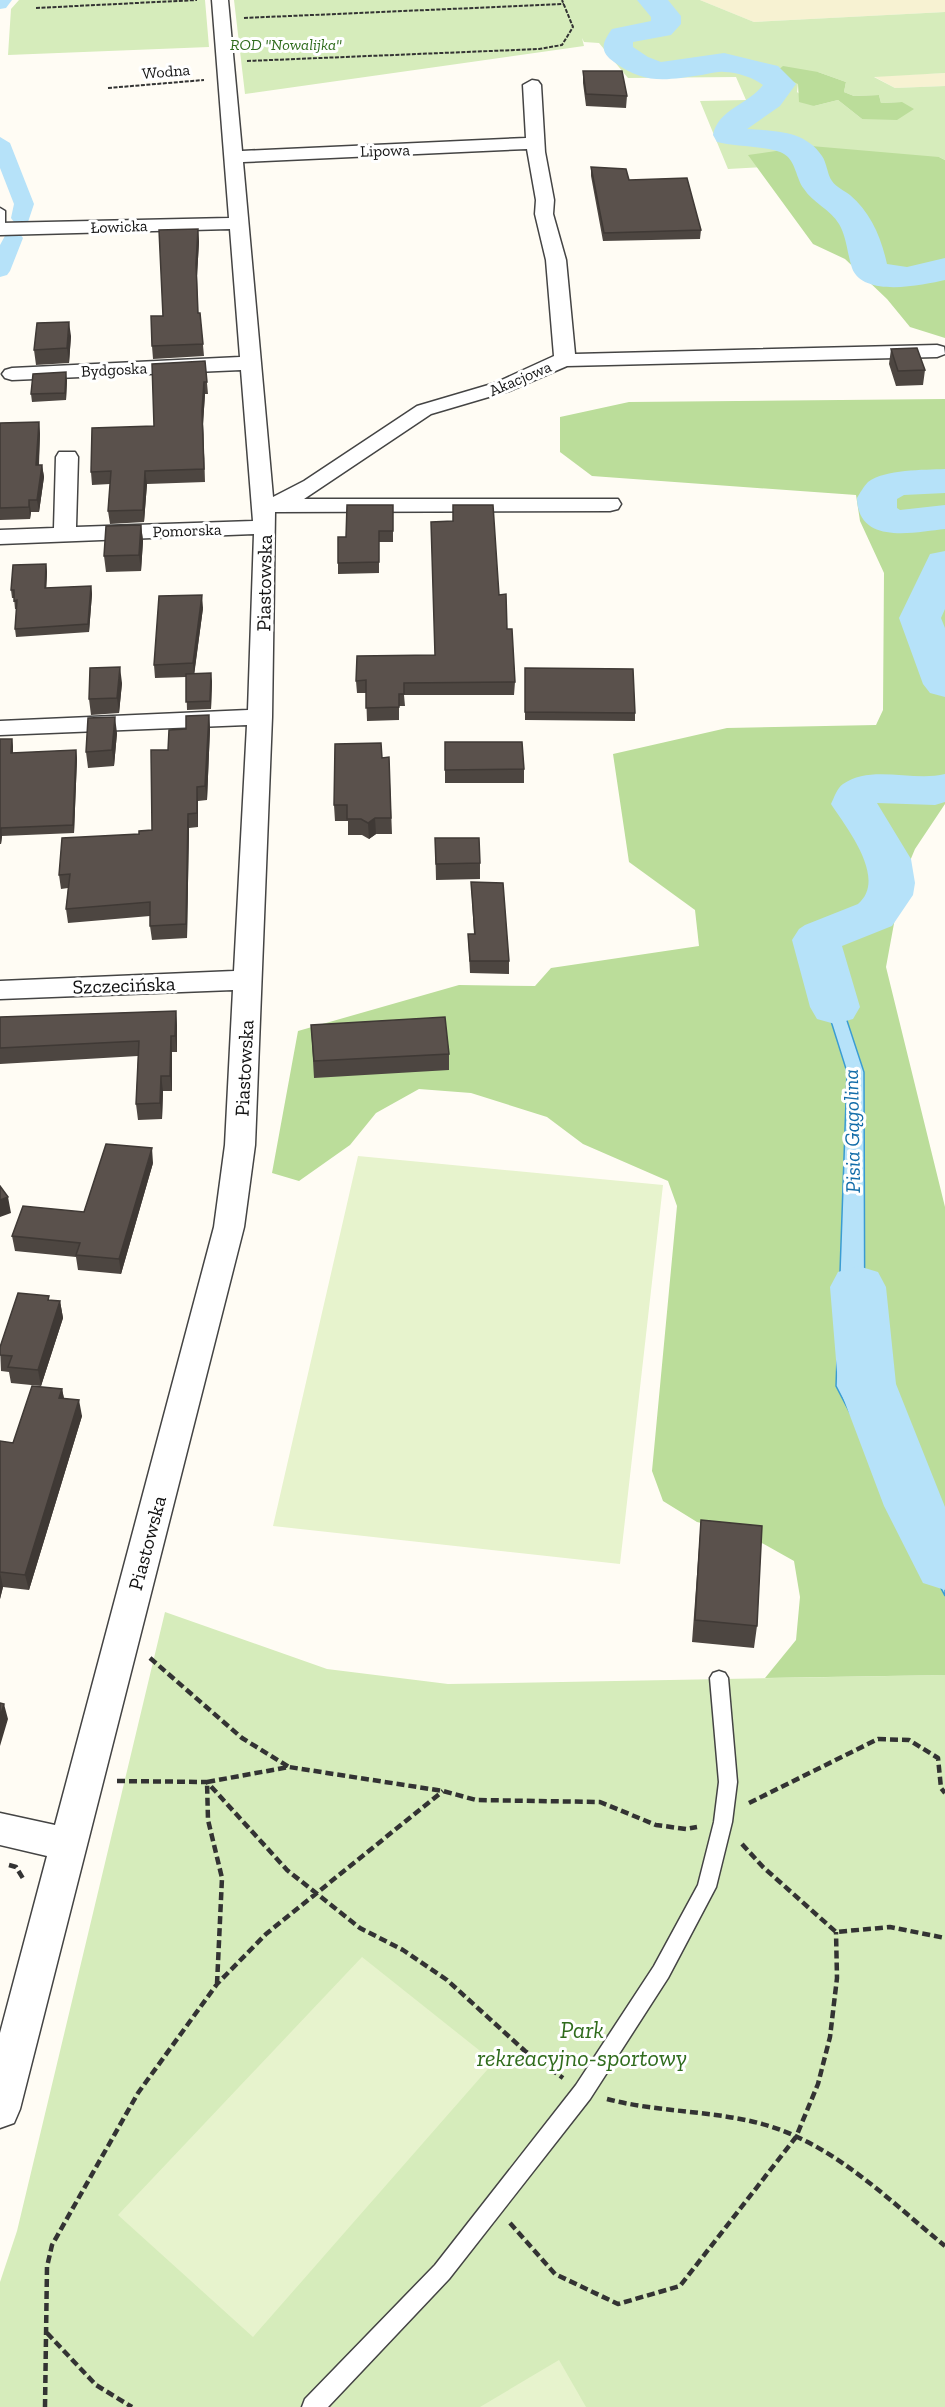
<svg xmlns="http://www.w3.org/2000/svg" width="945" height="2407" font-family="'Zilla Slab',serif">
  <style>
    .farmland { fill: #f7f2d2 }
    .green { fill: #d6ecbb; fill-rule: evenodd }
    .forest { fill: #bbdd9a }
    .pitch { fill: #e7f3cd }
    .water { fill: #b6e2f9; stroke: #3a9cd3; stroke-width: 1.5 }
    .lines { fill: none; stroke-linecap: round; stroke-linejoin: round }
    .canal { fill: #b6e2f9; fill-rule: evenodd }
    .river { fill: #b6e2f9; fill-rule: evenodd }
    .lane-casing { stroke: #444; stroke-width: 3 }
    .street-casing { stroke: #444; stroke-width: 3 }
    .path-far1 { stroke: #333; stroke-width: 2; stroke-dasharray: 4 1.5; stroke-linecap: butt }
    .path { stroke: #333; stroke-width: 4.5; stroke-dasharray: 8 4; stroke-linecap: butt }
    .lane { fill: #fff; fill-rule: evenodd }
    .street { fill: #fff; fill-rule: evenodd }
    .wall { fill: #4d4641 }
    .shaded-wall { fill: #3f3935 }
    .building { fill: #5a514c; stroke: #3f3935; stroke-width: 1.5 }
    .labels { text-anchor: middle; stroke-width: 6; stroke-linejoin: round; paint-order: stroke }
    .far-park-label { font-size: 16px; font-style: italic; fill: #306c1d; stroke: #fff }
    .far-street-label { font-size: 16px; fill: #111; stroke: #fff }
    .street-label { font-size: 20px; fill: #111; stroke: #fff }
    .water-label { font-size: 21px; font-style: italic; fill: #136da9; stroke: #fff }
    .near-park-label { font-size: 24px; font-style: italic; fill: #306c1d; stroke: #fff }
  </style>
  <rect width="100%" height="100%" fill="#fffcf4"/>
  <path class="farmland" d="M 700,0 L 945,0 L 945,12 L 754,22 Z
    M 945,73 L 945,86 L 895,88 L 873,76 Z"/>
  <path class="green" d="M 19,0 L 205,0 L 209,47 L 8,55 L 11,9 Z
    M 234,0 L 700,0 L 754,22 L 945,12 L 945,73 L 874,77 L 895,88 L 945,86 L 945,160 L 939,157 L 728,169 L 700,101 L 746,100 L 736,77 L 628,78 L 599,43 L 584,42 L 582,38 L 584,46 L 245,94 ZM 818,72 L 846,82 L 844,92 L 854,96 L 879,95 L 881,103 L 902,102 L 862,119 L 838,100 L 814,106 L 797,92 L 798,84 Z
    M 165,1612 L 327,1669 L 448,1684 L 945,1675 L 945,2407 L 0,2407 L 0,2282 L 17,2231 Z"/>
  <path class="forest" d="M 783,66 L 818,72 L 846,82 L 844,92 L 854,96 L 879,95 L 881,103 L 902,102 L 914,109 L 897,120 L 862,119 L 838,100 L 814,106 L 799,102 L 798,84 L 777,74 L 777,71 Z
    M 811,146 L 939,157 L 945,160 L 945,338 L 910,327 L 887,299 L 845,259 L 813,244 L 748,155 Z
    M 945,399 L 945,804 L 915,849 L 902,880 L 886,967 L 945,1207 L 945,1675 L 765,1678 L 796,1640 L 800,1597 L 794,1561 L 744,1533 L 697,1522 L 663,1501 L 652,1471 L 677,1206 L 668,1181 L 583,1144 L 547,1117 L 471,1093 L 419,1089 L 376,1113 L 350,1145 L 299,1181 L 272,1173 L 298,1031 L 459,985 L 535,986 L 551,968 L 699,946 L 695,910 L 629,862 L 613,754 L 727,728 L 876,725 L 883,710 L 884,573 L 860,521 L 856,495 L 592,476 L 560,452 L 560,417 L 629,402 Z"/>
  <path class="pitch" d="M 358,1156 L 663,1185 L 620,1564 L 273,1526 Z
    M 362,1957 L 494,2062 L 253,2337 L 118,2215 Z
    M 559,2360 L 586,2407 L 480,2407 Z"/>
  <path class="water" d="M 824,934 L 834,981 L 864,1072 L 865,1380 L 945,1537 L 945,1596 L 836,1386 L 847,1072 L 807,945 Z"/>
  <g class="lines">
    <path class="canal" d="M 0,0 L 12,0 L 6,8 L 0,9 Z
      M 0,137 L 10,143 L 34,204 L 28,222 L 14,222 L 11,218 L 14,204 L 0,168 Z
      M 13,232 L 20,234 L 23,238 L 10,271 L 7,275 L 0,277 L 0,245 L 6,234 Z"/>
    <path class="river" d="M 637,0 L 668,0 L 681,16 L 681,24 L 671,35 L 633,42 L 633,47 L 648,57 L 661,62 L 724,53 L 778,66 L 796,84 L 780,106 L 747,129 C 774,131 805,130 822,156 C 827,163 827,174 832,181 C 836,187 845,191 850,195 C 871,213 881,237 887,264 L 907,267 L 945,258 L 945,280 C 923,285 863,298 852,268 C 847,253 847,238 839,224 C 830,209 813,203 804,189 C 796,179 796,161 784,154 C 773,146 735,147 717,142 L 713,135 C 718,109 748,105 763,85 C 754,78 737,72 724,72 C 717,71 709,74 702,75 C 666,80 645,85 614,62 C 599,51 602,43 612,29 L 651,21 L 651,17 Z
      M 945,469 L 945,493 L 904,495 L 897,499 L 897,508 L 900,510 L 945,505 L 945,529 C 915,532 858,546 857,498 C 860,493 864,486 868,482 C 885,469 924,470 945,469 Z
      M 945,551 L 945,609 L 941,618 L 945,628 L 945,697 L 930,693 L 923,684 L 899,618 L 930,554 Z
      M 945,774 L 945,802 L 935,805 L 877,803 L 911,859 L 915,883 L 913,895 L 892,926 L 842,946 L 860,1007 L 853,1019 L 835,1024 L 817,1019 L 810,1007 L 792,940 L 799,929 L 805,925 L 858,904 C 888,879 846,827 831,804 C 834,798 837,788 843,784 C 871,764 913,782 945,774 Z
      M 858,1266 L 878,1272 L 886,1287 L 896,1384 L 945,1507 L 945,1590 L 923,1583 L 884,1506 L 838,1384 L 830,1287 L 838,1272 Z"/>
    <defs>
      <path id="lane" d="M 0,208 L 5,211 L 5,229 L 0,232 Z
        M 719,1671 L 725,1673 L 728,1678 L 737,1782 L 732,1822 L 716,1887 L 668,1978 L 590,2099 L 449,2279 L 328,2407 L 302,2407 L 305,2399 L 435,2265 L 576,2085 L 654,1966 L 698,1885 L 714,1822 L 719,1782 L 710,1678 L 713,1673 Z"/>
      <path id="street" d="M 212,0 L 228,0 L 242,151 L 526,138 L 523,85 L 532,80 L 538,81 L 541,85 L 545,152 L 554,200 L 553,214 L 566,260 L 575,354 L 937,345 L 944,347 L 945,354 L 937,357 L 567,366 L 509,391 L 431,414 L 304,499 L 618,499 L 621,504 L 618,509 L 610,511 L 275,512 L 272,717 L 255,1145 L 244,1227 L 20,2109 L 14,2123 L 0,2128 L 0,2033 L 47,1856 L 0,1845 L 0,1813 L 55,1825 L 214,1227 L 225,1145 L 233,990 L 0,999 L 0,981 L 234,971 L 247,725 L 0,735 L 0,721 L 248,710 L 254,534 L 0,544 L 0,530 L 54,528 L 56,457 L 59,452 L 75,452 L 78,457 L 76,527 L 253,521 L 241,370 L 12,380 L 5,378 L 2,374 L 5,370 L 12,368 L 240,357 L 230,229 L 0,235 L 0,223 L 229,218 ZM 527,149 L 536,200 L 535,214 L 546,260 L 554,356 L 495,383 L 417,406 L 304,481 L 273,497 L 243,162 Z"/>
    </defs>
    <use href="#lane" class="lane-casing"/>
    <use href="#street" class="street-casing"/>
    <path class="path-far1" d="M 36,8 L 197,0
      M 244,18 L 564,4
      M 247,61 L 539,49 L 562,45 L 573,27 L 562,0
      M 108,88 L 204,80"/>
    <path class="path" d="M 150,1658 L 242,1738 L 289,1767
      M 117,1781 L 207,1782 L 287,1870 L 360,1928 L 403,1950 L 447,1980 L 525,2051 L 563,2078
      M 749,1803 L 878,1739 L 909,1740 L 938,1758 L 941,1788 L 945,1793
      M 742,1844 L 763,1867 L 836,1932 L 890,1927 L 945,1938
      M 9,1865 L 16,1867 L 24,1880
      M 217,1984 L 222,1878 L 208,1820 L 207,1782 L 289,1767 L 443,1791 L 476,1800 L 600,1802 L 656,1825 L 686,1829 L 697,1827
      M 607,2099 C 660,2113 717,2110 769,2126 C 837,2147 891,2202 945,2246
      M 510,2223 L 555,2274 L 618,2304 L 680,2286 L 796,2137 L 818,2084 L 830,2037 L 837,1978 L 836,1932
      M 47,2333 L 96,2385 L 132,2407
      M 45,2407 L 47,2267 L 52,2245 L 138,2093 L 217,1984 L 266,1934 L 443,1791"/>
    <use href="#lane" class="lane"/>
    <use href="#street" class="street"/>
  </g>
  <path class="wall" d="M 583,71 L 627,96 L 626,108 L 586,106 L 583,83 Z
    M 591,167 L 629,180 L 701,230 L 700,239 L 603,241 L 591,176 Z
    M 198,229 L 199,242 L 197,276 L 198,313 L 200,313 L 204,356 L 153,359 L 152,346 L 163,316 Z
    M 71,336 L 69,363 L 36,365 L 34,350 Z
    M 891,349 L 925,370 L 923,385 L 896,386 L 889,364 Z
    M 205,361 L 208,394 L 205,394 L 203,424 L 205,482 L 147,484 L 144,522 L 110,524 L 108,511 L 110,484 L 92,485 L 91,472 L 154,426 Z
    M 67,380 L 66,400 L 32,402 L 31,394 Z
    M 39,422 L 40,434 L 39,465 L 42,465 L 44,477 L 39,512 L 31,512 L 30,519 L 0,520 L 0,423 Z
    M 393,516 L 393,542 L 379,542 L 379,573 L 338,574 L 338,563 L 346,537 Z
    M 141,525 L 143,541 L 141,571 L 106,572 L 104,556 Z
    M 46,564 L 47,572 L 46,588 L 91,586 L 92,594 L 89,632 L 16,637 L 15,629 L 17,609 L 15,609 L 14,598 L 12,598 L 11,590 Z
    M 499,595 L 507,629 L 515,682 L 514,695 L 404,695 L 405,706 L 399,706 L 399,720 L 367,721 L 366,693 L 357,693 L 356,681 L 435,655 Z
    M 203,608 L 194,674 L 212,681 L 211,709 L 187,710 L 186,677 L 155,678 L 154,665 Z
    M 525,668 L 635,713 L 635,721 L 525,720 Z
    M 122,683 L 119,713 L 91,715 L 89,699 Z
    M 209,715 L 210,729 L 207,800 L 198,801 L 198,827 L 189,828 L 187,938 L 152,940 L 150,926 L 150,916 L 68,923 L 66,909 L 68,888 L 61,889 L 59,875 L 139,834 L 152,830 L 168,750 L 186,729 Z
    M 117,733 L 114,766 L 88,768 L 86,752 Z
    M 0,739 L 12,739 L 13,747 L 13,753 L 76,750 L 77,759 L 74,833 L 2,836 L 1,844 L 0,844 Z
    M 445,742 L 524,769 L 524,783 L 445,783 Z
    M 389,757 L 392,834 L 376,834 L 369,839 L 362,835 L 348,835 L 348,821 L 335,821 L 334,805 L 382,758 Z
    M 435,838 L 480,863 L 480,879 L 436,880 Z
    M 471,882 L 509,961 L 509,974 L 470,973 L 468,934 L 474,934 Z
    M 176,1011 L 177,1026 L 177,1052 L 172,1052 L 172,1091 L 163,1091 L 162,1119 L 138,1120 L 136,1104 L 138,1056 L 0,1064 L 0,1017 Z
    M 311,1025 L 449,1054 L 449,1070 L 314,1078 Z
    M 153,1163 L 121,1274 L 78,1270 L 76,1257 L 15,1251 L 12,1236 L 84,1212 Z
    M 50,1300 L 60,1301 L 63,1318 L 41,1386 L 11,1383 L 9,1372 L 1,1371 L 0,1347 Z
    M 62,1389 L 64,1398 L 82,1416 L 29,1590 L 3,1587 L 0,1599 L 0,1441 L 13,1443 Z
    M 701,1520 L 757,1626 L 754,1648 L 692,1642 Z"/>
  <path class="shaded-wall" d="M 198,229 L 199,242 L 197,276 L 196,264 Z
    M 69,322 L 71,336 L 69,363 L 67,348 Z
    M 66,372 L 67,380 L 66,400 L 65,393 Z
    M 204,382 L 205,394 L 203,424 L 205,482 L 202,411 Z
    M 39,422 L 40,434 L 38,478 L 36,465 Z
    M 42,465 L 44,477 L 39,512 L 37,500 Z
    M 145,471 L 147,484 L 144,522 L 143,510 Z
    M 29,500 L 31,512 L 30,519 L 29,507 Z
    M 141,525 L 143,541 L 141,571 L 139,555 Z
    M 46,564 L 47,572 L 46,596 L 45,588 Z
    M 91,586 L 92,594 L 89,632 L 88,624 Z
    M 202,595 L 203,608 L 194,676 L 193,663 Z
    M 120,667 L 122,683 L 119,713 L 117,698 Z
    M 211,673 L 212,681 L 211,709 L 210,701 Z
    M 209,715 L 210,729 L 207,800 L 205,786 Z
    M 115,717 L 117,733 L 114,766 L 112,750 Z
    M 12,739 L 13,747 L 12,761 L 11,753 Z
    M 76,750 L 77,759 L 74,833 L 73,825 Z
    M 197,787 L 198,801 L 198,827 L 197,813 Z
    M 188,814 L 189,828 L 187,938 L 186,924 Z
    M 375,818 L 376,834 L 369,839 L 368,823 Z
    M 1,828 L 2,836 L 1,844 L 0,837 Z
    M 176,1011 L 177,1026 L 177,1052 L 175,1036 Z
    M 171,1036 L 172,1052 L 172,1091 L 170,1076 Z
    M 161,1076 L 163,1091 L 162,1119 L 160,1103 Z
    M 152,1148 L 153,1163 L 121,1274 L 119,1259 Z
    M 8,1197 L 11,1213 L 0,1217 L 0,1200 Z
    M 60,1301 L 63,1318 L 41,1386 L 38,1370 Z
    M 62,1389 L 65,1405 L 59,1398 Z
    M 79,1400 L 82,1416 L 29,1590 L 25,1575 Z
    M 0,1572 L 3,1587 L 0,1599 Z
    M 4,1704 L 8,1719 L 0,1746 L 0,1717 Z"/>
  <path class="building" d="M 583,71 L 622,71 L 627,96 L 586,94 Z
    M 591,167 L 626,169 L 629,180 L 687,178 L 701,230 L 604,233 Z
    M 198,229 L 196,264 L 198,313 L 200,313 L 203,344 L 152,346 L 151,316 L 163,316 L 159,230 Z
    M 69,322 L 67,348 L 34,350 L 37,323 Z
    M 917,348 L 925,370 L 898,371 L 891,349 Z
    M 205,361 L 207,382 L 204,382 L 202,411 L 204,469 L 145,471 L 143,510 L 108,511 L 111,471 L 91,472 L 92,428 L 154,426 L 152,364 Z
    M 66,372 L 65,393 L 31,394 L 33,374 Z
    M 39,422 L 36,465 L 42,465 L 37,500 L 29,500 L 29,507 L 0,508 L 0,423 Z
    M 347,505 L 393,505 L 393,531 L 379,531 L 379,562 L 338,563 L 338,537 L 346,537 Z
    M 453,505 L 493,505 L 499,595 L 506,594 L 507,629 L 512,629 L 515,682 L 404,683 L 404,694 L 399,694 L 399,707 L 366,708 L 366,680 L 356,681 L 357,656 L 435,655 L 431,522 L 453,521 Z
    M 141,525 L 139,555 L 104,556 L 106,526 Z
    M 46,564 L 45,588 L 91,586 L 88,624 L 15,629 L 17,600 L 14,601 L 14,590 L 11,590 L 13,565 Z
    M 202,595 L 193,663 L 154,665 L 159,596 Z
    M 120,667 L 117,698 L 89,699 L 90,668 Z
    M 525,668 L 633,669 L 635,713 L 525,712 Z
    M 211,673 L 210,701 L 186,702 L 186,674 Z
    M 209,715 L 205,786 L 197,787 L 197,813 L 188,814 L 186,924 L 150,926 L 150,902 L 66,909 L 70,874 L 59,875 L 62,838 L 139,834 L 139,831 L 152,830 L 151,750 L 168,750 L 169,730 L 186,729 L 186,716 Z
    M 115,717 L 112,750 L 86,752 L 88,718 Z
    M 0,739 L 12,739 L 11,753 L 76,750 L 73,825 L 1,828 L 0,835 Z
    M 445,742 L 522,742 L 524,769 L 445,770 Z
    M 381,743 L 382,758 L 389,757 L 391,818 L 375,818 L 368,823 L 361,819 L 347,819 L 347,805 L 334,805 L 335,744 Z
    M 435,838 L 479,838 L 480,863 L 436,864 Z
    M 471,882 L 503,883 L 509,961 L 470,961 L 468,934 L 475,934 Z
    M 176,1011 L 175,1036 L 171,1036 L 170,1076 L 161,1076 L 160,1103 L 136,1104 L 139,1041 L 0,1048 L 0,1017 Z
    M 445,1017 L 449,1054 L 314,1061 L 311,1025 Z
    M 106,1144 L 152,1148 L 119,1259 L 76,1255 L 80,1243 L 12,1236 L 23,1206 L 84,1212 Z
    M 0,1186 L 8,1197 L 0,1200 Z
    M 18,1293 L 49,1296 L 48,1300 L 60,1301 L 38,1370 L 8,1367 L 12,1356 L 0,1355 L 0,1347 Z
    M 32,1386 L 62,1389 L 59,1398 L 79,1400 L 25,1575 L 0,1572 L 0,1441 L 13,1443 Z
    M 701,1520 L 762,1526 L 757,1626 L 695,1620 Z
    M 0,1703 L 4,1704 L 0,1717 Z"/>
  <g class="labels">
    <g class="far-park-label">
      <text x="286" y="50">ROD "Nowalijka"</text>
    </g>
    <g class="far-street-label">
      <text transform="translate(166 71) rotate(-5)" y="6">Wodna</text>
      <text transform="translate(385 150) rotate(-2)" y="6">Lipowa</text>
      <text transform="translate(119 226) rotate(-2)" y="6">Łowicka</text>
      <text transform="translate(114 369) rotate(-3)" y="6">Bydgoska</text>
      <text transform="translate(520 378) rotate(-23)" y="6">Akacjowa</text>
      <text transform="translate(187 530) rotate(-2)" y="6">Pomorska</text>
    </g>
    <g class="street-label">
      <text transform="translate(264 583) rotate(-89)" y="7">Piastowska</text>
      <text transform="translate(124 985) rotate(-2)" y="7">Szczecińska</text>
      <text transform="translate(244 1068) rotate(-87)" y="7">Piastowska</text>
      <text transform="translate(147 1543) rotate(-75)" y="7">Piastowska</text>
    </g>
    <g class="water-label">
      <text transform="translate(852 1131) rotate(-91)" y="7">Pisia Gągolina</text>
    </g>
    <g class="near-park-label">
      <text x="582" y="2038">Park<tspan x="582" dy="28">rekreacyjno-sportowy</tspan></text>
    </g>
  </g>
</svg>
